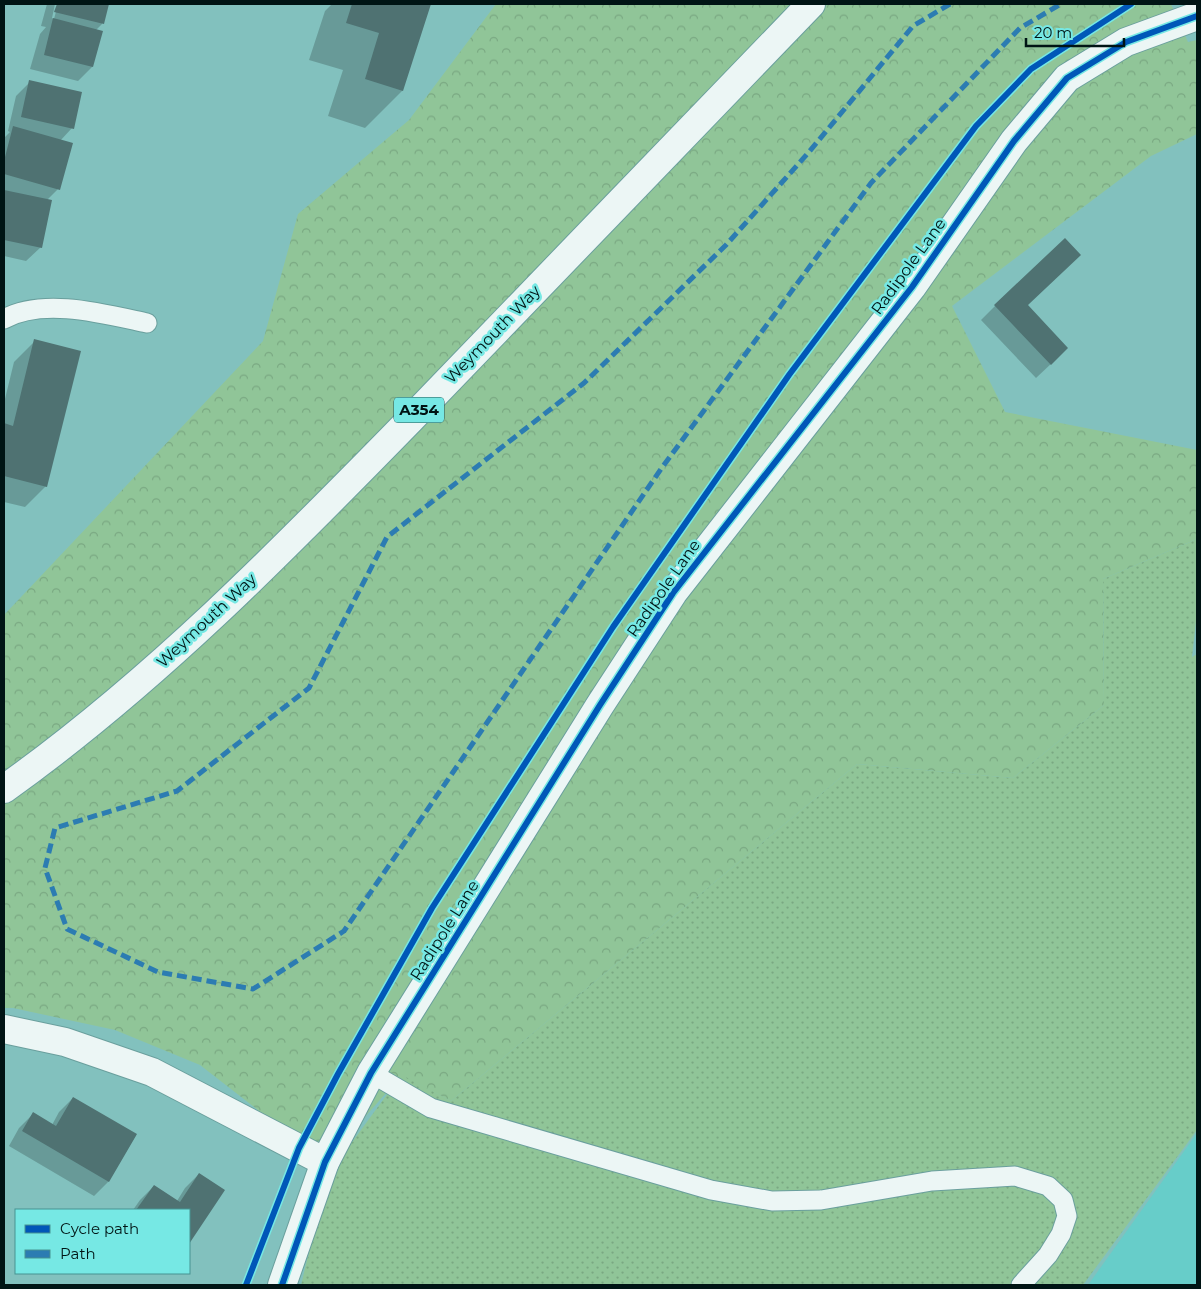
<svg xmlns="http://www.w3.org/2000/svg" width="1201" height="1289" font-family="Montserrat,sans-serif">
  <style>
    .built { fill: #67cdc9 }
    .grass { fill: url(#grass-dots) }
    .forest { fill: url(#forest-crowns) }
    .shadow { fill: #0003 }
    .building { fill: #4f7272 }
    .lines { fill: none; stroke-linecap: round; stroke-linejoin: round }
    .service-casing { stroke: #6a9f9d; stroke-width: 21 }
    .minor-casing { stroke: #6a9f9d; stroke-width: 30 }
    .tertiary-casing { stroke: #6a9f9d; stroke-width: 30 }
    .trunk-casing { stroke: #6a9f9d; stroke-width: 30 }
    .service { stroke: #ecf6f5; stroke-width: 19 }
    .minor { stroke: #ecf6f5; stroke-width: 28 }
    .tertiary { stroke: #ecf6f5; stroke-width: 28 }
    .trunk { stroke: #ecf6f5; stroke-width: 28 }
    .quiet { stroke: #2c7cb2; stroke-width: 5; stroke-dasharray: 10 5; stroke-linecap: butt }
    .cycleway-casing { stroke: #76e8e4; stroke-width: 9 }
    .cycleway { stroke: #0057b8; stroke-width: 6 }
    .labels { text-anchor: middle; stroke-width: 5; stroke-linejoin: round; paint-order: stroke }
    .shield { fill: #76e8e4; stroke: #235452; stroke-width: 1 }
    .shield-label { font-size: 15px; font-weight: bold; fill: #001414 }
    .street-label { font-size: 16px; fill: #001414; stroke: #76e8e4 }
  </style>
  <defs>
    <pattern id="grass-dots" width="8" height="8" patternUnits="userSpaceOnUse" patternTransform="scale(1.25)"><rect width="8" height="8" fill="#90c598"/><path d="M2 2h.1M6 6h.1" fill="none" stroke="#7aa882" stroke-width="1.8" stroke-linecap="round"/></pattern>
    <pattern id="forest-crowns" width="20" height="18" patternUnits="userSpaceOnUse" patternTransform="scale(1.25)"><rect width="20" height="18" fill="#90c598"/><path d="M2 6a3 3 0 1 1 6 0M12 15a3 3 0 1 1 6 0" fill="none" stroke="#7aa882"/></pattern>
  </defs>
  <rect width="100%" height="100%" fill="#82c1be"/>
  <path class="built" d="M 1197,1133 L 1197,1285 L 1088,1285 Z"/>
  <path class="grass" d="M 1197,539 L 1197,613 L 1192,657 L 1197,654 L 1197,1130 L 1083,1285 L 301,1285 L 307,1260 L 336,1164 L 402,1074 L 451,1101 L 857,764 L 1013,778 L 1104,705 L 1103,579 Z"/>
  <path class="forest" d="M 496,4 L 1171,4 L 1188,42 L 1197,40 L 1197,134 L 1151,156 L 952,306 L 1005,412 L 1197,450 L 1197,539 L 1103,579 L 1104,705 L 1013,778 L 857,764 L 451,1101 L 402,1075 L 325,1162 L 200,1065 L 115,1030 L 13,1008 L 4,1008 L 4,615 L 263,341 L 298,214 L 409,120 Z"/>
  <path class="shadow" d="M 47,4 L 55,4 L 52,18 L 54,19 L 58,4 L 107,4 L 102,24 L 96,30 L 101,32 L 92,67 L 78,81 L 30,69 L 40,34 L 46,27 L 41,26 Z
    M 332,4 L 430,4 L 402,91 L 365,128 L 328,116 L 343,70 L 309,60 L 325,11 Z
    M 30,82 L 72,128 L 60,141 L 58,189 L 47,200 L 41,247 L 26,261 L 4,256 L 4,138 L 10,132 L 8,131 L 16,96 Z
    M 995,306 L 1026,306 L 1053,362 L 1036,378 L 981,320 Z
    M 35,341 L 46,486 L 25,507 L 4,502 L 4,403 L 14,362 Z
    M 73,1098 L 136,1135 L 108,1182 L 94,1196 L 9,1146 L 19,1128 L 33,1114 L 52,1125 L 59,1112 Z
    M 199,1174 L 223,1190 L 189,1242 L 189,1210 L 133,1210 L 140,1200 L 154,1186 L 177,1201 L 185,1188 Z"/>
  <path class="building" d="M 57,4 L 109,4 L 104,24 L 54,12 Z
    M 352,4 L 431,4 L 403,91 L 365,79 L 379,33 L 346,23 Z
    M 53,18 L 103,31 L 93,67 L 44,55 Z
    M 29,80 L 82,92 L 74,129 L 21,117 Z
    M 13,126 L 73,143 L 60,190 L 4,174 L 4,161 Z
    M 4,190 L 52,200 L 42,248 L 4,240 Z
    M 1065,238 L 1081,255 L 1028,305 L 1068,348 L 1051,365 L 994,305 Z
    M 34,339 L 81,351 L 47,487 L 4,476 L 4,423 L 13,426 Z
    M 73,1097 L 137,1134 L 109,1182 L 22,1131 L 33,1112 L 56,1126 Z
    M 199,1173 L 225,1190 L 189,1244 L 189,1210 L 136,1210 L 154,1185 L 180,1202 Z"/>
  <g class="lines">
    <defs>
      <path id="service" d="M 4,319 C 43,297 105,314 147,323
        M 371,1073 L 431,1108 L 711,1190 L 772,1201 L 821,1200 L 932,1181 L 1015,1176 L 1048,1186 L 1063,1200 L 1067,1216 L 1061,1234 L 1048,1255 L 1021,1285"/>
      <path id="minor" d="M 4,1029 L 65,1042 L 152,1072 L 325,1162"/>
      <path id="tertiary" d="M 282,1285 L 325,1162 L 371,1073 L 600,705 L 673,593 L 912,287 L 1014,141 L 1067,78 L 1126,42 L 1197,16"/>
      <path id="trunk" d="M 4,789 C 153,683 282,551 410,420 C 544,282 677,142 811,4"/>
    </defs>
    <use href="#service" class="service-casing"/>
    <use href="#minor" class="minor-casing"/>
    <use href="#tertiary" class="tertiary-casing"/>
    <use href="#trunk" class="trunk-casing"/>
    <use href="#service" class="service"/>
    <use href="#minor" class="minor"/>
    <use href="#tertiary" class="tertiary"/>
    <use href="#trunk" class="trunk"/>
    <path class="quiet" d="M 950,4 L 913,26 L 809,152 L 726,245 L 584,383 L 387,537 L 309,688 L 177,791 L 55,828 L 45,868 L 67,929 L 158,972 L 253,989 L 344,931 L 661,469 L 871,183 L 1020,28 L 1061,4"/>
    <defs>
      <path id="cycleway" d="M 246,1285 L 299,1148 L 338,1074 L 432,908 L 613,627 L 789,375 L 976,126 L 1031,69 L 1131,4
        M 282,1285 L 325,1162 L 371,1073 L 600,705 L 673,593 L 912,287 L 1014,141 L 1067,78 L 1126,42 L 1197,16"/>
    </defs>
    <use href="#cycleway" class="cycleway-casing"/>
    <use href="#cycleway" class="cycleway"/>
  </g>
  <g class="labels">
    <rect class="shield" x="394" y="397.5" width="50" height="25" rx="4"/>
    <g class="shield-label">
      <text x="419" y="415">A354</text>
    </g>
    <g class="street-label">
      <text transform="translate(908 266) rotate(-54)" y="6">Radipole Lane</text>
      <text transform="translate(492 334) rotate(-46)" y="6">Weymouth Way</text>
      <text transform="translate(663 588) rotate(-55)" y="6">Radipole Lane</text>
      <text transform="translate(206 620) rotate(-43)" y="6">Weymouth Way</text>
      <text transform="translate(444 930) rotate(-58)" y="6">Radipole Lane</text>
    </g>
  </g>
  <rect width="1201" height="1289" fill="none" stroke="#001414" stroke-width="10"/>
  <rect x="15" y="1209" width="175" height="65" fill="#76e8e4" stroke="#479391"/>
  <rect x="25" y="1225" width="25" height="8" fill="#0057b8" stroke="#479391"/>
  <text x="60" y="1234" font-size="15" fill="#001414">Cycle path</text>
  <rect x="25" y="1250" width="25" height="8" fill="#2c7cb2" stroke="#479391"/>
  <text x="60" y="1259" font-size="15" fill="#001414">Path</text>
  <path d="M1026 38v8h98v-8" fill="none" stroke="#001414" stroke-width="2.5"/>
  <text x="1034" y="38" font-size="15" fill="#001414" stroke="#76e8e4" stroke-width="4" paint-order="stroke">20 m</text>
</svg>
